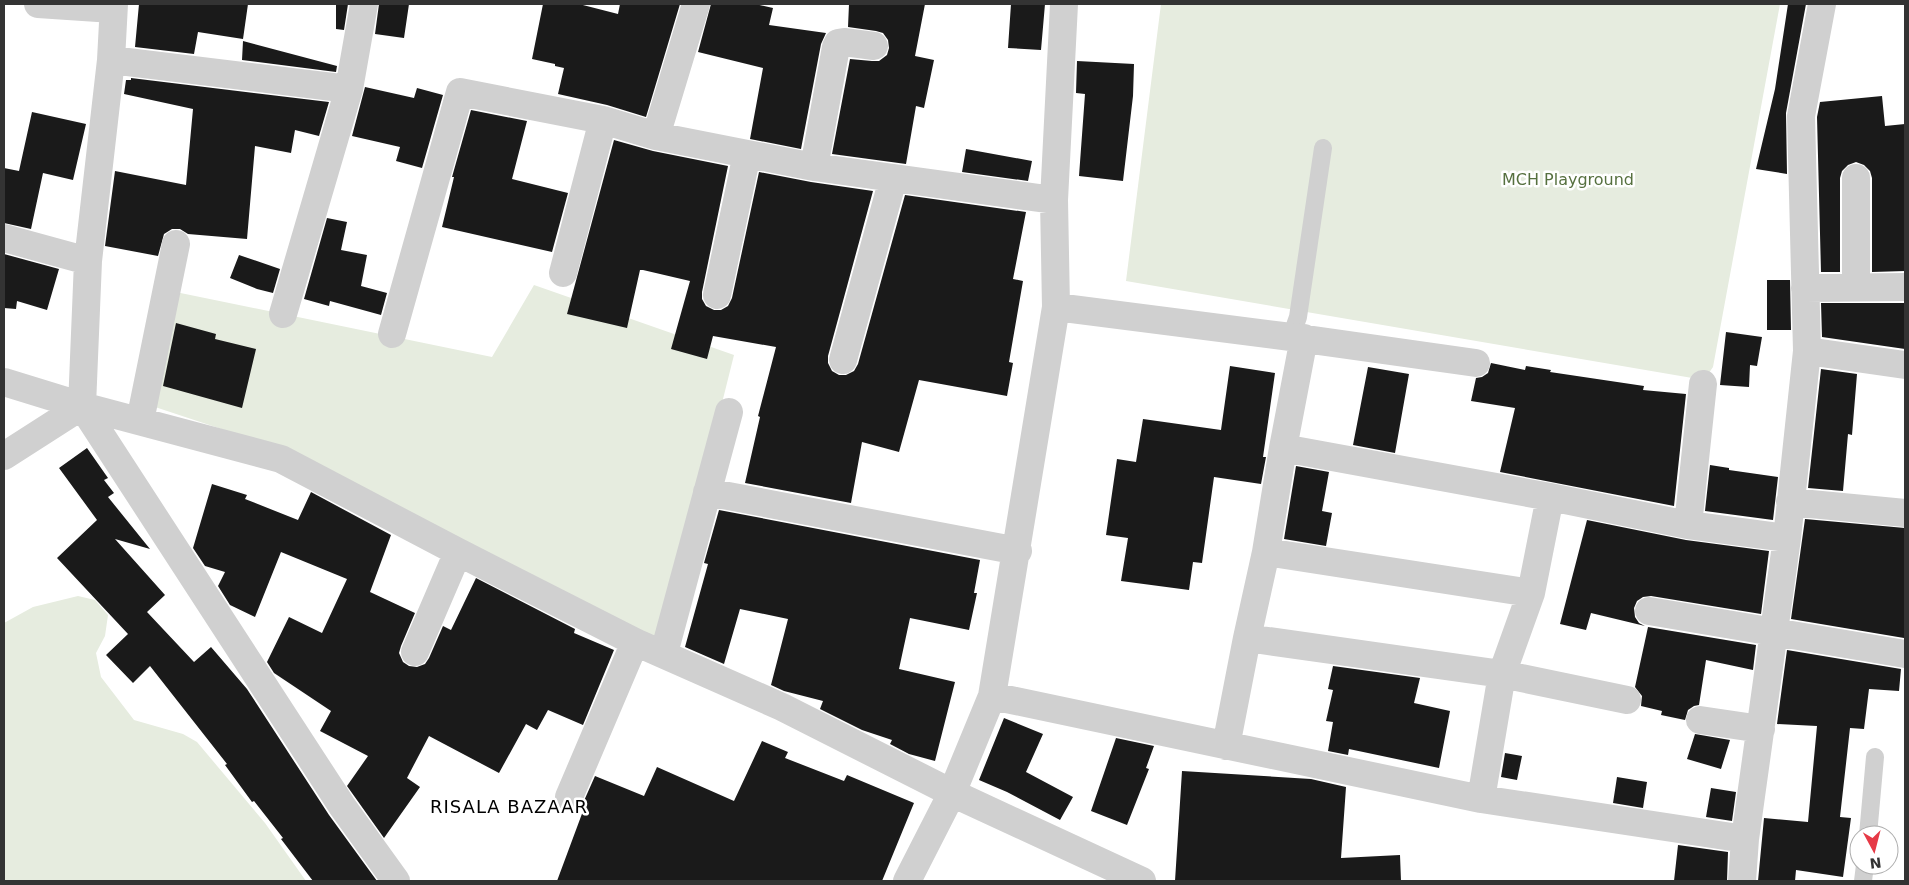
<svg xmlns="http://www.w3.org/2000/svg" width="1909" height="885" font-family="'DejaVu Sans',sans-serif">
  <style>
    .green { fill: #e6ecdf }
    .building { fill: #1a1a1a }
    .lines { fill: none; stroke-linecap: round; stroke-linejoin: round }
    .service { stroke: #d0d0d0; stroke-width: 18 }
    .minor { stroke: #d0d0d0; stroke-width: 28 }
    .labels { text-anchor: middle; stroke-width: 5; stroke-linejoin: round; paint-order: stroke }
    .park-label { font-size: 16px; fill: #56703f; stroke: #fff }
    .neighbourhood-label { font-size: 18px; letter-spacing: 1px; fill: #000; stroke: #fff }
  </style>
  <rect width="100%" height="100%" fill="#fff"/>
  <path class="green" d="M 1161,4 L 1780,4 L 1713,367 L 1704,380 L 1126,281 Z
    M 534,285 L 734,355 L 660,651 L 288,451 L 140,402 L 161,289 L 492,357 Z
    M 78,596 L 95,600 L 108,615 L 105,636 L 96,653 L 101,677 L 134,720 L 183,734 L 197,742 L 265,823 L 306,881 L 4,881 L 4,623 L 33,607 Z"/>
  <path class="building" d="M 139,4 L 248,4 L 243,39 L 198,32 L 194,54 L 135,47 Z
    M 336,4 L 348,4 L 344,30 L 336,29 Z
    M 379,4 L 409,4 L 404,38 L 375,34 Z
    M 543,4 L 579,4 L 618,14 L 620,4 L 680,4 L 646,117 L 607,105 L 558,94 L 564,68 L 555,66 L 555,64 L 532,59 Z
    M 711,4 L 755,4 L 773,8 L 769,25 L 826,33 L 821,44 L 801,149 L 750,139 L 763,68 L 698,52 Z
    M 849,4 L 925,4 L 915,56 L 934,60 L 924,108 L 916,106 L 906,164 L 832,154 L 850,59 L 872,61 L 879,61 L 887,55 L 889,48 L 888,40 L 883,33 L 876,31 L 848,27 Z
    M 1011,4 L 1045,4 L 1041,50 L 1008,48 Z
    M 1788,4 L 1806,4 L 1786,113 L 1787,174 L 1756,169 L 1775,89 Z
    M 243,41 L 337,66 L 336,72 L 242,60 Z
    M 1077,61 L 1134,64 L 1133,96 L 1123,181 L 1079,176 L 1085,94 L 1076,93 Z
    M 131,78 L 329,102 L 319,136 L 295,130 L 291,153 L 255,146 L 247,239 L 188,234 L 180,229 L 172,229 L 164,234 L 158,256 L 105,246 L 115,171 L 186,185 L 193,109 L 124,94 L 126,80 L 131,80 Z
    M 365,87 L 414,98 L 417,88 L 443,95 L 422,168 L 396,161 L 400,147 L 352,136 Z
    M 1882,96 L 1885,126 L 1905,124 L 1905,271 L 1872,272 L 1872,178 L 1870,171 L 1864,165 L 1856,162 L 1848,165 L 1842,171 L 1840,178 L 1840,272 L 1821,272 L 1817,117 L 1820,102 Z
    M 471,110 L 527,121 L 512,179 L 568,193 L 552,252 L 442,227 L 454,177 L 452,177 Z
    M 32,112 L 86,124 L 73,180 L 43,173 L 31,229 L 4,223 L 4,168 L 19,171 Z
    M 614,140 L 653,151 L 728,166 L 702,292 L 702,299 L 706,306 L 714,310 L 721,310 L 728,306 L 732,298 L 759,172 L 811,182 L 873,191 L 828,356 L 828,363 L 832,371 L 839,375 L 846,375 L 854,371 L 858,364 L 905,195 L 1026,212 L 1013,279 L 1023,281 L 1009,362 L 1013,363 L 1007,396 L 919,380 L 899,452 L 862,442 L 851,503 L 745,483 L 760,417 L 758,416 L 776,347 L 713,336 L 707,359 L 671,349 L 690,281 L 643,270 L 640,270 L 627,328 L 567,314 Z
    M 966,149 L 1032,161 L 1028,181 L 962,172 Z
    M 327,218 L 347,222 L 341,250 L 367,255 L 361,286 L 387,293 L 381,315 L 330,301 L 329,306 L 304,299 Z
    M 4,254 L 59,269 L 47,310 L 17,301 L 16,309 L 4,308 Z
    M 239,255 L 280,269 L 273,293 L 257,289 L 230,278 Z
    M 1767,280 L 1790,280 L 1791,330 L 1767,330 Z
    M 1821,303 L 1905,303 L 1905,349 L 1822,337 Z
    M 176,323 L 216,334 L 215,339 L 256,349 L 242,408 L 163,386 Z
    M 1726,332 L 1762,337 L 1757,366 L 1750,365 L 1749,387 L 1720,385 Z
    M 1491,363 L 1525,370 L 1526,366 L 1551,370 L 1550,372 L 1644,386 L 1643,390 L 1686,394 L 1674,506 L 1500,472 L 1515,408 L 1471,401 L 1476,378 L 1482,377 L 1488,373 Z
    M 1230,366 L 1275,373 L 1263,457 L 1266,457 L 1261,484 L 1214,477 L 1202,563 L 1193,562 L 1189,590 L 1121,581 L 1128,538 L 1106,535 L 1117,459 L 1136,462 L 1143,419 L 1221,430 Z
    M 1368,367 L 1409,374 L 1395,453 L 1353,445 Z
    M 1821,369 L 1857,374 L 1852,435 L 1848,434 L 1843,491 L 1808,488 Z
    M 87,448 L 108,478 L 104,480 L 114,493 L 108,497 L 150,549 L 115,539 L 165,595 L 147,612 L 194,662 L 211,647 L 247,689 L 329,815 L 377,881 L 313,881 L 281,839 L 283,838 L 254,801 L 252,802 L 225,765 L 227,764 L 150,666 L 133,683 L 106,655 L 128,634 L 57,558 L 97,520 L 59,468 Z
    M 1710,465 L 1729,468 L 1729,470 L 1778,477 L 1773,520 L 1705,511 Z
    M 1296,466 L 1329,472 L 1322,511 L 1332,513 L 1326,546 L 1284,539 Z
    M 212,484 L 247,495 L 245,499 L 298,520 L 311,492 L 391,535 L 370,592 L 415,613 L 401,646 L 399,653 L 403,662 L 409,666 L 417,667 L 425,664 L 429,658 L 443,626 L 451,630 L 476,578 L 575,629 L 574,633 L 614,650 L 583,725 L 548,710 L 537,730 L 526,724 L 499,773 L 429,736 L 407,778 L 420,787 L 384,838 L 347,786 L 368,756 L 320,731 L 331,711 L 274,673 L 267,662 L 289,617 L 322,633 L 347,579 L 281,552 L 255,617 L 230,605 L 218,586 L 225,572 L 205,566 L 193,548 Z
    M 719,510 L 980,560 L 974,593 L 977,593 L 969,630 L 910,618 L 899,669 L 955,682 L 935,761 L 909,754 L 890,744 L 892,740 L 862,730 L 820,709 L 823,701 L 784,691 L 771,685 L 788,619 L 740,609 L 724,664 L 685,647 L 708,564 L 704,563 Z
    M 1805,519 L 1905,528 L 1904,638 L 1791,619 Z
    M 1587,520 L 1686,540 L 1769,551 L 1761,614 L 1651,596 L 1643,597 L 1637,601 L 1634,608 L 1635,617 L 1639,623 L 1645,626 L 1591,613 L 1586,630 L 1560,624 Z
    M 1648,627 L 1756,645 L 1753,670 L 1706,660 L 1699,705 L 1694,706 L 1688,710 L 1685,720 L 1661,715 L 1662,711 L 1641,706 L 1642,696 L 1635,687 Z
    M 1787,650 L 1901,669 L 1899,691 L 1869,689 L 1864,729 L 1850,728 L 1840,817 L 1851,818 L 1843,877 L 1796,870 L 1795,881 L 1758,881 L 1764,818 L 1808,822 L 1817,726 L 1777,724 Z
    M 1333,666 L 1420,678 L 1414,703 L 1450,711 L 1439,768 L 1349,749 L 1348,755 L 1328,751 L 1333,722 L 1326,721 L 1333,690 L 1328,689 Z
    M 1004,718 L 1043,734 L 1026,772 L 1073,797 L 1060,820 L 1007,792 L 979,780 Z
    M 1695,734 L 1730,740 L 1721,769 L 1687,759 Z
    M 1116,738 L 1154,746 L 1146,768 L 1149,769 L 1127,825 L 1091,811 Z
    M 762,741 L 788,752 L 785,758 L 844,781 L 847,775 L 914,803 L 882,881 L 557,881 L 583,811 L 578,809 L 583,803 L 595,776 L 644,796 L 657,767 L 734,801 Z
    M 1505,753 L 1522,756 L 1517,780 L 1501,777 Z
    M 1182,771 L 1311,779 L 1346,787 L 1341,858 L 1400,855 L 1401,881 L 1175,881 Z
    M 1617,777 L 1647,782 L 1643,808 L 1613,803 Z
    M 1711,788 L 1736,792 L 1732,821 L 1706,817 Z
    M 1678,845 L 1728,852 L 1727,881 L 1674,881 Z"/>
  <g class="lines">
    <path class="service" d="M 1291,337 L 1298,317 L 1323,148
      M 1868,835 L 1875,757
      M 1863,881 L 1865,865"/>
    <path class="minor" d="M 38,4 L 113,9
      M 114,4 L 111,60 L 88,261 L 82,406 L 342,806 L 396,881
      M 111,60 L 349,89
      M 656,136 L 696,4
      M 814,167 L 836,47 L 838,43 L 844,42 L 874,46
      M 4,238 L 88,261
      M 563,273 L 603,120
      M 1856,287 L 1856,178
      M 1805,288 L 1905,287
      M 717,295 L 747,154
      M 1056,307 L 1291,337 L 1476,363
      M 283,314 L 349,89 L 364,4
      M 392,334 L 460,92 L 603,120 L 656,136 L 814,167 L 1054,200
      M 1807,351 L 1905,365
      M 843,360 L 893,179
      M 4,382 L 82,406 L 281,459 L 458,552 L 635,642 L 782,707 L 952,793 L 1142,881
      M 140,421 L 176,244
      M 1283,448 L 1550,497 L 1688,525 L 1787,538
      M 4,456 L 82,406
      M 707,492 L 1018,551
      M 1790,502 L 1905,513
      M 1688,525 L 1703,384
      M 1266,552 L 1531,593
      M 1649,611 L 1905,654
      M 1247,638 L 1502,674 L 1627,700
      M 415,652 L 458,552
      M 664,653 L 729,412
      M 992,696 L 1481,799 L 1745,839
      M 1700,720 L 1761,729
      M 1226,746 L 1247,638 L 1266,552 L 1283,448 L 1304,338
      M 569,797 L 635,642
      M 1481,799 L 1502,674 L 1531,593 L 1550,497
      M 907,881 L 952,793 L 992,696 L 1056,307 L 1054,200 L 1064,4
      M 1742,881 L 1745,839 L 1787,538 L 1807,351 L 1801,116 L 1822,4"/>
  </g>
  <g class="labels">
    <g class="park-label">
      <text x="1568" y="185">MCH Playground</text>
    </g>
    <g class="neighbourhood-label">
      <text x="509" y="813">RISALA BAZAAR</text>
    </g>
  </g>
  <rect width="1909" height="885" fill="none" stroke="#333333" stroke-width="10"/>
  <g transform="translate(1874 850) rotate(173)"><circle r="24" fill="#ffffff" stroke="#adadad"/>
  <path d="M0-4L9 19L0 12L-9 19Z" fill="#e63946"/>
  <text y="-8" font-size="14" font-weight="bold" text-anchor="middle" fill="#333333">N</text>
  </g>
</svg>
